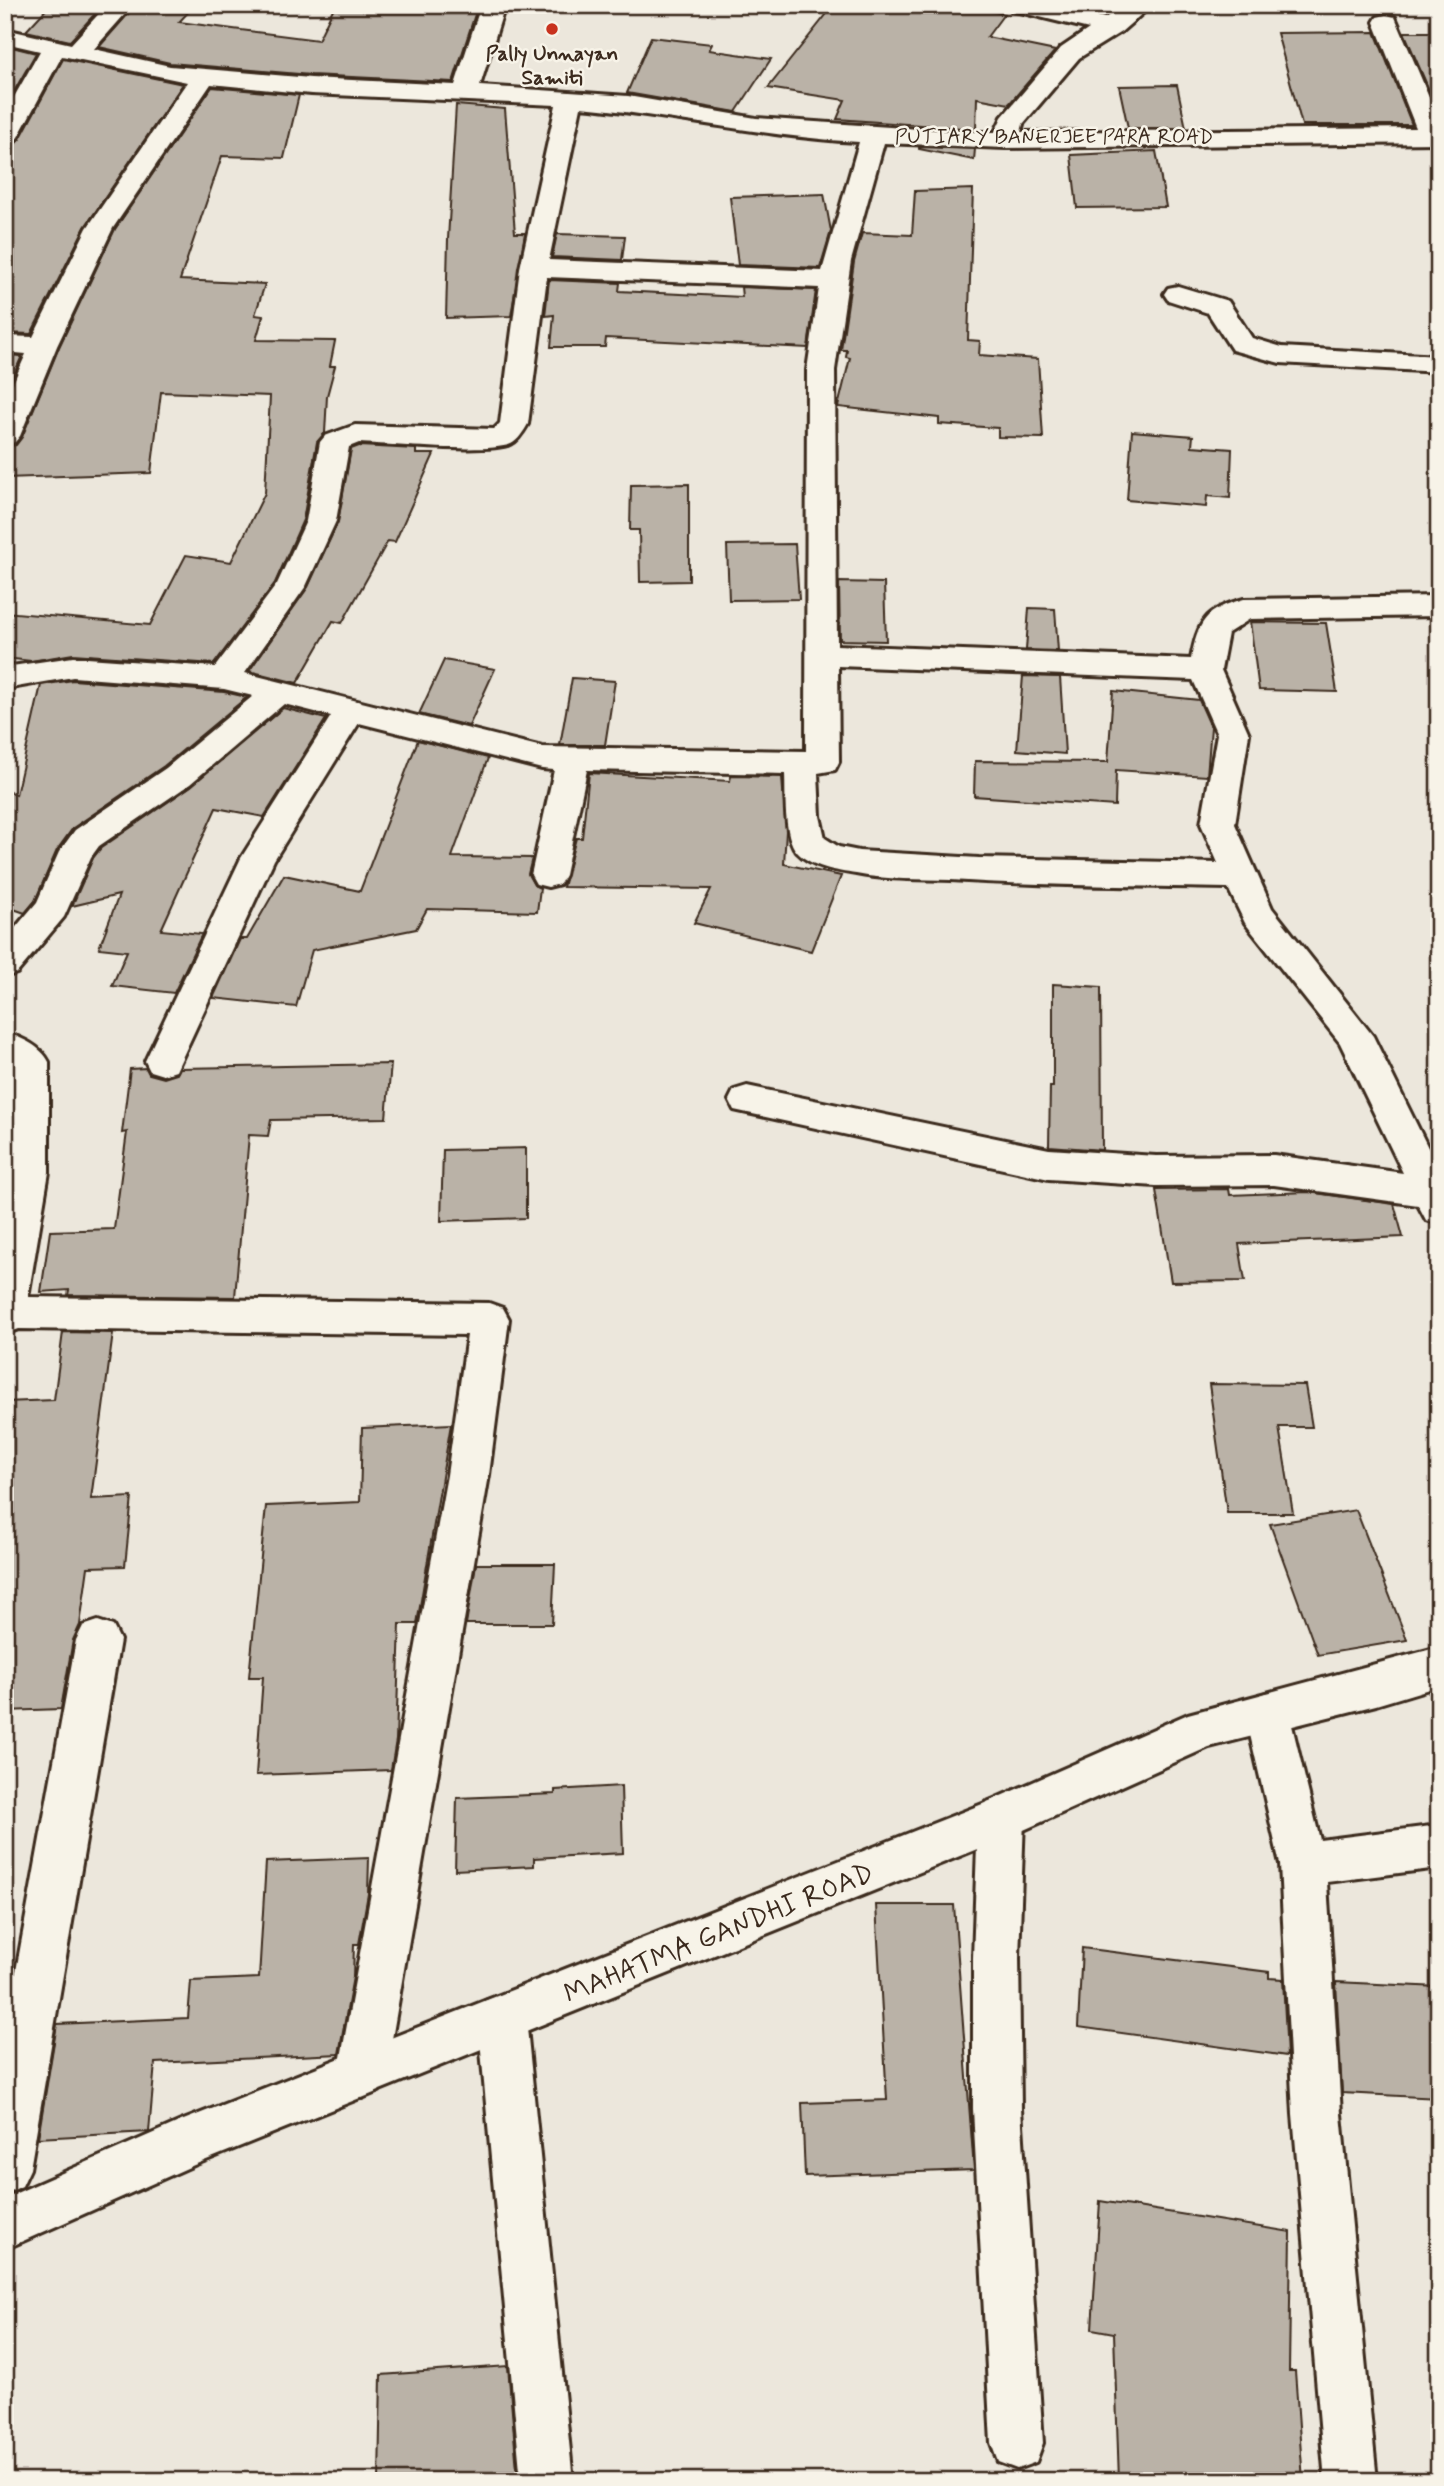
<svg xmlns="http://www.w3.org/2000/svg" width="1444" height="2486" font-family="Mynerve,sans-serif">
  <style>
    .building { fill: #bab2a7; stroke: #3b2a1e; stroke-width: 2 }
    .lines { fill: none; stroke-linecap: round; stroke-linejoin: round }
    .minor-casing { stroke: #3b2a1e; stroke-width: 6 }
    .major-casing { stroke: #3b2a1e; stroke-width: 6 }
    .minor { fill: #f7f3e8; fill-rule: evenodd }
    .major { fill: #f7f3e8; fill-rule: evenodd }
    .poi-dot { fill: #c8321e; stroke: #f7f3e8; stroke-width: 2.5 }
    .labels { text-anchor: middle; stroke-width: 5; stroke-linejoin: round; paint-order: stroke }
    .far-poi-label { font-size: 21px; font-weight: bold; fill: #3b2a1e; stroke: #f7f3e8 }
    .far-street-label { font-size: 21px; fill: #3b2a1e; stroke: #f7f3e8 }
    .near-street-label { font-size: 28px; fill: #3b2a1e; stroke: #f7f3e8 }
  </style>
  <rect width="100%" height="100%" fill="#ece7dc"/>
  <filter id="ink" filterUnits="userSpaceOnUse"><feTurbulence type="fractalNoise" baseFrequency=".0143" numOctaves="2"/><feDisplacementMap in="SourceGraphic" scale="14" xChannelSelector="R" yChannelSelector="G"/><feConvolveMatrix kernelMatrix="1 2 1 2 8 2 1 2 1" color-interpolation-filters="sRGB"/></filter>
  <g filter="url(#ink)">
    <path class="building" d="M 50,5 L 103,5 L 70,41 L 26,31 Z
      M 136,5 L 195,5 L 179,22 L 318,40 L 335,5 L 478,5 L 453,82 L 311,75 L 170,63 L 99,47 Z
      M 834,5 L 965,5 L 1004,14 L 987,37 L 1055,51 L 1009,104 L 977,98 L 976,129 L 837,119 L 845,100 L 768,88 Z
      M 1375,32 L 1412,125 L 1302,125 L 1277,33 Z
      M 1404,32 L 1439,32 L 1439,113 Z
      M 651,37 L 712,44 L 709,50 L 771,59 L 736,112 L 627,93 Z
      M 12,47 L 36,53 L 5,107 L 5,54 Z
      M 63,59 L 183,84 L 85,227 L 31,334 L 5,333 L 5,147 L 15,144 L 20,139 Z
      M 1177,85 L 1186,128 L 1128,128 L 1119,86 Z
      M 212,87 L 299,95 L 284,158 L 222,156 L 180,280 L 265,284 L 255,315 L 263,316 L 256,340 L 335,341 L 330,366 L 335,366 L 327,396 L 325,433 L 317,442 L 303,520 L 275,583 L 214,664 L 73,654 L 31,661 L 5,658 L 5,612 L 150,625 L 186,555 L 231,562 L 265,493 L 270,396 L 161,392 L 151,473 L 5,478 L 5,447 L 16,445 L 22,437 L 59,347 L 115,229 Z
      M 456,105 L 505,109 L 515,233 L 525,233 L 511,316 L 446,318 L 448,239 Z
      M 919,147 L 975,149 L 974,160 L 919,149 Z
      M 1156,151 L 1166,207 L 1077,208 L 1071,155 Z
      M 973,189 L 968,340 L 980,341 L 979,355 L 1038,359 L 1043,438 L 998,437 L 998,428 L 939,424 L 939,418 L 838,407 L 850,358 L 846,357 L 847,350 L 841,350 L 854,262 L 862,233 L 912,235 L 915,191 Z
      M 824,194 L 831,231 L 820,268 L 738,265 L 730,197 Z
      M 557,234 L 625,236 L 622,260 L 552,257 Z
      M 549,280 L 620,283 L 619,291 L 742,297 L 741,287 L 816,290 L 808,348 L 606,338 L 605,347 L 551,347 L 554,315 L 545,316 Z
      M 5,355 L 22,356 L 5,394 Z
      M 1132,431 L 1193,436 L 1192,446 L 1232,449 L 1230,498 L 1207,496 L 1206,507 L 1127,500 Z
      M 359,446 L 416,449 L 416,454 L 434,454 L 395,542 L 388,541 L 342,623 L 333,621 L 297,683 L 249,671 L 308,587 L 338,522 L 351,449 Z
      M 689,484 L 689,581 L 640,582 L 639,530 L 630,530 L 631,485 Z
      M 795,544 L 799,599 L 729,600 L 727,545 Z
      M 839,582 L 884,583 L 886,641 L 840,640 Z
      M 1029,608 L 1055,609 L 1058,651 L 1026,650 Z
      M 1250,622 L 1326,623 L 1337,692 L 1259,690 Z
      M 444,660 L 495,669 L 469,726 L 419,714 Z
      M 1023,676 L 1060,677 L 1065,754 L 1017,750 Z
      M 572,678 L 615,681 L 605,745 L 560,745 Z
      M 73,680 L 224,692 L 247,697 L 164,766 L 73,828 L 57,850 L 35,901 L 25,913 L 5,906 L 5,788 L 16,795 L 41,685 Z
      M 1113,691 L 1199,700 L 1211,727 L 1207,776 L 1116,770 L 1115,806 L 974,796 L 975,761 L 1108,762 Z
      M 283,708 L 326,719 L 264,817 L 216,808 L 161,930 L 202,934 L 174,993 L 112,986 L 127,951 L 99,948 L 119,895 L 72,906 L 93,858 L 101,848 L 191,786 Z
      M 418,740 L 488,758 L 452,857 L 532,858 L 528,874 L 534,885 L 540,888 L 537,912 L 427,909 L 416,929 L 312,950 L 296,1007 L 213,998 L 240,939 L 247,939 L 284,875 L 360,891 Z
      M 589,773 L 730,781 L 731,776 L 782,777 L 786,831 L 784,864 L 841,876 L 811,951 L 694,923 L 711,889 L 563,887 L 576,838 L 582,838 Z
      M 1053,984 L 1101,987 L 1102,1150 L 1049,1146 L 1050,1087 L 1053,1087 Z
      M 391,1064 L 386,1118 L 271,1120 L 268,1136 L 249,1135 L 235,1297 L 68,1295 L 69,1290 L 41,1292 L 50,1231 L 114,1229 L 127,1132 L 122,1133 L 130,1069 L 146,1068 L 149,1074 L 164,1078 L 177,1074 L 180,1068 Z
      M 526,1148 L 526,1218 L 441,1221 L 443,1150 Z
      M 1229,1189 L 1230,1195 L 1308,1192 L 1394,1204 L 1403,1237 L 1239,1244 L 1245,1281 L 1171,1282 L 1156,1190 Z
      M 63,1332 L 113,1333 L 91,1499 L 132,1497 L 125,1566 L 88,1567 L 80,1625 L 73,1640 L 61,1709 L 5,1711 L 5,1402 L 54,1400 Z
      M 1209,1384 L 1305,1385 L 1312,1427 L 1279,1427 L 1293,1513 L 1227,1513 Z
      M 451,1424 L 417,1624 L 400,1624 L 396,1740 L 391,1770 L 256,1775 L 263,1677 L 249,1677 L 266,1506 L 360,1502 L 362,1428 Z
      M 1356,1510 L 1407,1640 L 1318,1655 L 1270,1524 Z
      M 476,1564 L 555,1564 L 552,1624 L 466,1624 Z
      M 621,1786 L 623,1853 L 534,1858 L 534,1866 L 455,1870 L 457,1798 L 555,1794 L 555,1790 Z
      M 369,1858 L 368,1894 L 359,1944 L 354,1944 L 353,1977 L 339,2054 L 155,2063 L 149,2132 L 38,2138 L 57,2024 L 188,2018 L 191,1981 L 259,1978 L 266,1862 Z
      M 876,1905 L 954,1905 L 974,2170 L 805,2176 L 802,2103 L 887,2100 Z
      M 1082,1948 L 1269,1972 L 1269,1978 L 1283,1979 L 1287,2056 L 1078,2027 Z
      M 1336,1982 L 1439,1987 L 1439,2098 L 1342,2093 Z
      M 1100,2201 L 1291,2232 L 1289,2371 L 1295,2371 L 1303,2481 L 1119,2481 L 1114,2333 L 1092,2329 Z
      M 508,2366 L 518,2481 L 379,2481 L 381,2375 Z"/>
    <g class="lines">
      <defs>
        <path id="minor" d="M 107,5 L 133,5 L 94,49 L 170,66 L 311,78 L 455,85 L 481,5 L 505,5 L 480,86 L 628,96 L 756,118 L 964,132 L 995,132 L 1002,117 L 1061,48 L 1089,29 L 1011,10 L 1008,5 L 1051,5 L 1105,18 L 1124,5 L 1152,5 L 1121,32 L 1079,58 L 1023,124 L 1021,132 L 1416,128 L 1374,22 L 1377,17 L 1386,15 L 1395,17 L 1439,120 L 1439,143 L 1005,148 L 884,143 L 851,261 L 835,370 L 837,645 L 1191,659 C 1198,622 1205,609 1244,599 L 1439,596 L 1439,616 L 1250,619 L 1228,633 L 1221,670 L 1249,734 L 1235,824 L 1272,908 L 1373,1036 L 1439,1170 L 1439,1224 L 1426,1220 L 1418,1205 L 1274,1185 L 1156,1186 L 1049,1179 L 734,1110 L 729,1100 L 734,1090 L 747,1086 L 1049,1149 L 1156,1156 L 1274,1155 L 1403,1173 L 1340,1043 L 1245,923 L 1228,888 C 1136,886 1043,886 951,880 C 920,879 886,880 856,874 C 836,871 811,867 797,852 C 783,837 786,793 785,774 L 587,770 L 565,875 L 560,884 L 548,887 L 536,884 L 531,875 L 554,770 L 542,769 L 359,723 L 274,860 L 176,1071 L 163,1075 L 150,1071 L 145,1061 L 241,858 L 331,716 L 284,704 L 190,784 L 99,846 L 91,857 L 64,917 L 17,973 L 5,977 L 5,940 L 37,902 L 59,852 L 75,830 L 166,768 L 253,696 L 224,689 L 73,677 L 5,689 L 5,667 L 73,657 L 215,667 L 277,584 L 306,521 L 320,442 L 325,436 L 355,425 L 494,429 L 500,423 L 520,268 L 556,105 L 311,94 L 211,84 L 113,228 L 57,346 L 20,436 L 15,442 L 5,445 L 5,401 L 26,354 L 5,352 L 5,336 L 33,337 L 87,228 L 187,82 L 62,56 L 18,137 L 14,142 L 5,145 L 5,113 L 40,51 L 5,43 L 5,29 L 71,44 ZM 581,107 C 674,116 765,137 859,142 L 822,271 L 549,260 ZM 547,277 L 819,288 L 807,370 L 806,751 L 542,747 L 245,673 L 306,586 L 336,521 L 349,447 L 359,443 C 390,444 486,454 511,444 C 518,441 524,431 528,424 ZM 838,666 L 1193,680 L 1217,734 L 1201,824 L 1218,863 L 979,858 L 859,851 L 839,847 L 825,838 L 820,816 L 818,773 L 835,770 L 839,762 Z
          M 1178,286 L 1228,301 L 1252,338 L 1282,347 L 1439,356 L 1439,372 L 1280,363 L 1232,350 L 1208,313 L 1168,300 L 1164,294 L 1168,288 Z
          M 5,1032 C 22,1038 41,1046 49,1062 L 49,1172 L 28,1297 L 489,1303 L 503,1308 L 509,1319 L 489,1475 L 386,2074 L 379,2091 L 362,2098 L 345,2091 L 338,2074 L 447,1475 L 467,1335 L 19,1329 L 5,1334 L 5,1205 L 11,1172 L 13,1068 L 5,1064 Z
          M 98,1621 L 113,1626 L 120,1640 L 30,2169 L 22,2186 L 5,2194 L 5,2032 L 76,1640 L 83,1626 Z
          M 1267,1693 L 1283,1699 L 1289,1713 L 1320,1840 L 1439,1825 L 1439,1868 L 1327,1882 L 1341,2114 L 1377,2481 L 1325,2481 L 1293,2114 L 1280,1864 L 1245,1713 L 1251,1699 Z
          M 1001,1797 L 1017,1803 L 1024,1818 L 1019,1958 L 1021,2109 L 1043,2443 L 1036,2462 L 1017,2469 L 998,2462 L 991,2443 L 973,2109 L 973,1958 L 978,1818 L 985,1803 Z
          M 502,1995 L 519,2001 L 526,2018 L 573,2481 L 521,2481 L 478,2018 L 485,2001 Z"/>
        <path id="major" d="M 1439,1647 L 1439,1686 L 1376,1705 L 1209,1747 L 1017,1833 L 194,2165 L 5,2249 L 5,2198 L 181,2121 L 985,1803 L 1188,1714 Z"/>
      </defs>
      <use href="#minor" class="minor-casing"/>
      <use href="#major" class="major-casing"/>
      <use href="#minor" class="minor"/>
      <use href="#major" class="major"/>
    </g>
  </g>
  <circle class="poi-dot" cx="552" cy="29" r="7"/>
  <g class="labels">
    <g class="far-poi-label">
      <text x="552" y="60">Pally Unnayan<tspan x="552" dy="24">Samiti</tspan></text>
    </g>
    <g class="far-street-label">
      <text x="1054" y="143">PUTIARY BANERJEE PARA ROAD</text>
    </g>
    <g class="near-street-label">
      <text transform="translate(718 1932) rotate(-22)" y="10">MAHATMA GANDHI ROAD</text>
    </g>
  </g>
  <rect width="1444" height="2486" fill="none" stroke="#f7f3e8" stroke-width="28"/>
  <rect x="14" y="14" width="1416" height="2458" fill="none" stroke="#3b2a1e" stroke-width="2.5" filter="url(#ink)"/>
</svg>
